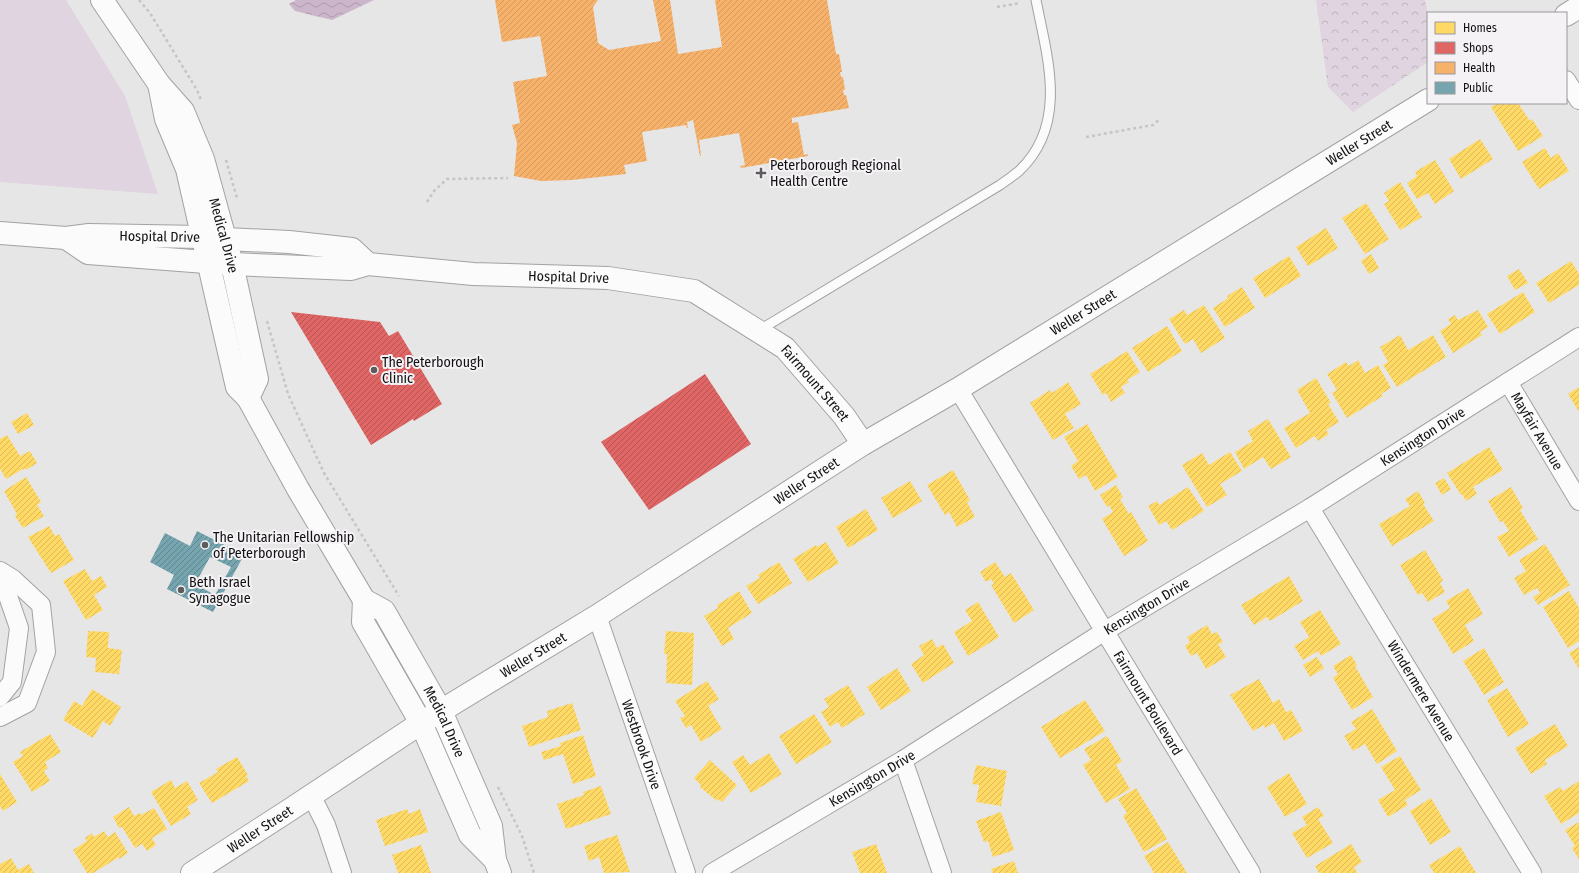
<svg xmlns="http://www.w3.org/2000/svg" width="1579" height="873" font-family="'Fira Sans Condensed',sans-serif">
  <style>
    .grass { fill: #dfd4df }
    .forest { fill: url(#forest-crowns) }
    .water { fill: url(#water-waves) }
    .homes { fill: url(#homes-hatch) }
    .shops { fill: url(#shops-hatch) }
    .health { fill: url(#health-hatch) }
    .public { fill: url(#public-hatch); fill-rule: evenodd }
    .lines { fill: none; stroke-linecap: round; stroke-linejoin: round }
    .service-casing { stroke: #a3a2a3; stroke-width: 11 }
    .minor-casing { stroke: #a3a2a3; stroke-width: 20 }
    .tertiary-casing { stroke: #a3a2a3; stroke-width: 24 }
    .secondary-casing { stroke: #a3a2a3; stroke-width: 24 }
    .path { stroke: #c6c5c6; stroke-width: 2.5; stroke-dasharray: 3 3; stroke-linecap: butt }
    .service { stroke: #fbfbfb; stroke-width: 9 }
    .minor { stroke: #fbfbfb; stroke-width: 18 }
    .tertiary { stroke: #fbfbfb; stroke-width: 22 }
    .secondary { stroke: #fbfbfb; stroke-width: 22 }
    .poi-dot { fill: #5d5c5d; stroke: #f5f2f5; stroke-width: 1.5 }
    .labels { text-anchor: middle; stroke-width: 4; stroke-linejoin: round; paint-order: stroke }
    .street-label { font-size: 14px; fill: #121112; stroke: #f5f2f5 }
    .poi-label { font-size: 14px; fill: #121112; stroke: #f5f2f5; text-anchor: start }
  </style>
  <defs>
    <pattern id="forest-crowns" width="20" height="18" patternUnits="userSpaceOnUse"><rect width="20" height="18" fill="#dfd4df"/><path d="M2 6a3 3 0 1 1 6 0M12 15a3 3 0 1 1 6 0" fill="none" stroke="#beb5be"/></pattern>
    <pattern id="water-waves" width="16" height="10" patternUnits="userSpaceOnUse"><rect width="16" height="10" fill="#ccb6cc"/><path d="M0 5q4-4 8 0t8 0" fill="none" stroke="#ae9bae"/></pattern>
    <pattern id="homes-hatch" width="6" height="6" patternUnits="userSpaceOnUse"><rect width="6" height="6" fill="#ffd966"/><path d="M-1 1l2-2M0 6l6-6M5 7l2-2" fill="none" stroke="#dab957"/></pattern>
    <pattern id="shops-hatch" width="6" height="6" patternUnits="userSpaceOnUse"><rect width="6" height="6" fill="#e06666"/><path d="M-1 1l2-2M0 6l6-6M5 7l2-2" fill="none" stroke="#b45353"/></pattern>
    <pattern id="health-hatch" width="6" height="6" patternUnits="userSpaceOnUse"><rect width="6" height="6" fill="#f6b26b"/><path d="M-1 1l2-2M0 6l6-6M5 7l2-2" fill="none" stroke="#d2985c"/></pattern>
    <pattern id="public-hatch" width="6" height="6" patternUnits="userSpaceOnUse"><rect width="6" height="6" fill="#76a5af"/><path d="M-1 1l2-2M0 6l6-6M5 7l2-2" fill="none" stroke="#5f858d"/></pattern>
  </defs>
  <rect width="100%" height="100%" fill="#e7e6e7"/>
  <path class="grass" d="M 0,0 L 66,0 L 125,96 L 158,194 L 0,182 Z"/>
  <path class="forest" d="M 1316,0 L 1425,0 L 1428,13 L 1428,62 L 1353,112 L 1328,87 Z"/>
  <path class="water" d="M 296,0 L 374,0 L 332,20 L 295,11 L 289,4 Z"/>
  <path class="homes" d="M 1498,103 L 1518,103 L 1530,121 L 1532,119 L 1543,136 L 1518,151 L 1491,107 Z
    M 1480,139 L 1493,159 L 1461,179 L 1449,159 Z
    M 1545,148 L 1551,158 L 1558,153 L 1569,171 L 1539,189 L 1522,162 Z
    M 1435,160 L 1454,191 L 1435,204 L 1428,193 L 1417,199 L 1407,183 L 1417,176 L 1415,172 Z
    M 1400,182 L 1422,217 L 1400,230 L 1384,204 L 1389,201 L 1384,193 Z
    M 1366,203 L 1389,239 L 1365,254 L 1342,218 Z
    M 1326,228 L 1338,248 L 1308,266 L 1296,247 Z
    M 1371,254 L 1379,268 L 1369,274 L 1361,261 Z
    M 1289,256 L 1301,276 L 1265,298 L 1253,278 Z
    M 1571,261 L 1579,274 L 1579,285 L 1549,303 L 1536,283 Z
    M 1519,269 L 1528,283 L 1515,290 L 1507,276 Z
    M 1242,287 L 1255,308 L 1225,327 L 1213,308 L 1228,298 L 1227,296 Z
    M 1523,292 L 1535,312 L 1500,334 L 1487,314 Z
    M 1204,305 L 1225,338 L 1201,353 L 1193,339 L 1185,344 L 1169,319 L 1184,310 L 1187,315 Z
    M 1478,310 L 1488,327 L 1480,332 L 1482,335 L 1453,353 L 1440,331 L 1451,324 L 1448,319 L 1455,315 L 1458,320 Z
    M 1167,326 L 1182,351 L 1148,372 L 1132,348 Z
    M 1400,335 L 1408,350 L 1433,335 L 1446,357 L 1397,387 L 1383,365 L 1388,362 L 1380,347 Z
    M 1127,351 L 1140,372 L 1127,380 L 1129,382 L 1121,387 L 1125,393 L 1111,402 L 1106,393 L 1103,395 L 1090,374 Z
    M 1358,360 L 1365,373 L 1378,365 L 1391,388 L 1381,394 L 1383,396 L 1347,418 L 1332,393 L 1337,390 L 1327,374 L 1346,362 L 1349,366 Z
    M 1316,378 L 1331,403 L 1328,404 L 1339,422 L 1326,430 L 1329,434 L 1318,441 L 1315,436 L 1296,448 L 1284,428 L 1310,413 L 1297,390 Z
    M 1068,382 L 1081,404 L 1065,414 L 1074,428 L 1053,440 L 1030,403 L 1050,390 L 1052,393 Z
    M 1579,387 L 1579,412 L 1568,394 Z
    M 27,413 L 34,425 L 18,434 L 11,422 Z
    M 1268,419 L 1291,457 L 1271,469 L 1263,457 L 1244,469 L 1235,452 L 1253,441 L 1248,431 Z
    M 1087,424 L 1118,477 L 1095,491 L 1086,475 L 1079,479 L 1071,466 L 1078,461 L 1064,437 Z
    M 7,435 L 20,456 L 30,451 L 37,463 L 26,470 L 25,468 L 6,479 L 0,469 L 0,439 Z
    M 1489,447 L 1503,470 L 1473,487 L 1477,494 L 1466,501 L 1462,494 L 1461,495 L 1447,473 Z
    M 1230,452 L 1242,471 L 1220,484 L 1227,495 L 1207,507 L 1182,465 L 1202,453 L 1209,465 Z
    M 953,470 L 970,500 L 967,502 L 975,517 L 957,527 L 949,512 L 945,515 L 927,485 Z
    M 26,477 L 41,502 L 37,505 L 44,516 L 23,528 L 15,516 L 17,514 L 4,491 Z
    M 1444,478 L 1451,489 L 1442,495 L 1435,483 Z
    M 910,481 L 922,501 L 893,518 L 881,498 Z
    M 1116,485 L 1123,497 L 1120,499 L 1129,514 L 1131,512 L 1148,541 L 1124,556 L 1102,519 L 1113,512 L 1109,505 L 1107,507 L 1100,495 Z
    M 1188,487 L 1204,511 L 1172,530 L 1166,521 L 1159,525 L 1148,506 L 1157,501 L 1159,505 Z
    M 1511,487 L 1523,508 L 1520,510 L 1538,539 L 1509,557 L 1497,537 L 1509,531 L 1503,521 L 1500,522 L 1488,501 Z
    M 1418,491 L 1425,503 L 1423,504 L 1434,521 L 1392,546 L 1379,524 L 1410,506 L 1405,499 Z
    M 866,509 L 878,530 L 848,548 L 836,527 Z
    M 49,526 L 55,536 L 59,534 L 74,560 L 51,573 L 28,537 Z
    M 826,542 L 839,563 L 808,582 L 793,559 L 816,545 L 817,547 Z
    M 1545,544 L 1570,585 L 1538,605 L 1533,597 L 1540,593 L 1537,588 L 1524,595 L 1514,578 L 1526,571 L 1519,560 Z
    M 1425,550 L 1443,580 L 1440,583 L 1445,592 L 1428,602 L 1422,593 L 1418,595 L 1400,565 Z
    M 779,562 L 792,583 L 758,604 L 746,586 L 760,578 L 758,575 Z
    M 995,562 L 1005,577 L 1011,573 L 1034,610 L 1014,623 L 991,585 L 994,584 L 991,579 L 986,582 L 980,572 Z
    M 85,569 L 92,581 L 101,576 L 107,587 L 94,595 L 103,610 L 86,620 L 63,581 Z
    M 1289,576 L 1303,601 L 1270,621 L 1267,617 L 1254,625 L 1241,605 Z
    M 1468,588 L 1483,614 L 1465,625 L 1474,641 L 1453,654 L 1432,619 L 1450,608 L 1446,601 Z
    M 739,591 L 752,613 L 728,628 L 734,639 L 722,646 L 704,616 L 718,608 L 717,605 Z
    M 1569,591 L 1579,608 L 1579,641 L 1568,648 L 1543,607 Z
    M 978,602 L 999,637 L 968,656 L 954,632 L 972,621 L 965,610 Z
    M 1320,610 L 1341,644 L 1321,656 L 1318,651 L 1303,660 L 1294,646 L 1309,637 L 1300,622 Z
    M 1207,625 L 1212,634 L 1217,632 L 1223,642 L 1218,644 L 1226,657 L 1206,669 L 1197,653 L 1191,656 L 1185,646 L 1190,642 L 1187,637 Z
    M 88,631 L 109,632 L 108,648 L 122,650 L 119,674 L 95,672 L 96,658 L 86,657 Z
    M 666,631 L 694,633 L 692,685 L 666,683 L 667,654 L 664,654 Z
    M 932,639 L 937,648 L 943,644 L 954,663 L 923,683 L 911,664 L 924,655 L 919,646 Z
    M 1579,647 L 1579,669 L 1569,653 Z
    M 1484,648 L 1504,682 L 1484,695 L 1463,661 Z
    M 1351,655 L 1357,665 L 1355,666 L 1373,697 L 1352,710 L 1333,678 L 1338,674 L 1333,666 Z
    M 1317,657 L 1324,668 L 1310,677 L 1303,665 Z
    M 897,668 L 911,691 L 881,710 L 867,687 Z
    M 1259,679 L 1273,703 L 1279,699 L 1286,712 L 1291,710 L 1303,731 L 1284,741 L 1274,723 L 1265,728 L 1264,725 L 1253,731 L 1230,695 Z
    M 707,681 L 719,699 L 708,706 L 722,729 L 701,742 L 691,725 L 686,728 L 680,718 L 685,716 L 675,701 Z
    M 848,685 L 865,714 L 842,728 L 838,722 L 830,727 L 821,712 L 829,707 L 824,699 Z
    M 1507,688 L 1529,724 L 1508,737 L 1487,700 Z
    M 92,689 L 121,707 L 110,726 L 103,721 L 93,738 L 63,720 L 74,701 L 82,706 Z
    M 1085,700 L 1105,731 L 1060,758 L 1041,727 Z
    M 572,703 L 581,730 L 529,747 L 522,726 L 548,717 L 547,711 Z
    M 1372,709 L 1397,751 L 1377,764 L 1365,744 L 1353,751 L 1344,736 L 1356,729 L 1351,722 Z
    M 814,714 L 832,742 L 796,764 L 779,736 Z
    M 1555,724 L 1568,746 L 1545,760 L 1547,764 L 1531,774 L 1515,748 Z
    M 50,734 L 61,752 L 45,762 L 48,768 L 44,771 L 50,781 L 32,792 L 13,762 L 23,756 L 20,752 Z
    M 583,735 L 596,776 L 573,784 L 563,754 L 544,760 L 541,752 L 561,746 L 560,743 Z
    M 1107,736 L 1122,761 L 1116,765 L 1130,789 L 1106,803 L 1083,765 L 1091,760 L 1084,749 Z
    M 769,753 L 782,774 L 751,793 L 732,762 L 743,755 L 750,765 Z
    M 1400,756 L 1421,790 L 1405,800 L 1408,805 L 1388,817 L 1378,800 L 1395,790 L 1381,767 Z
    M 237,757 L 248,775 L 246,776 L 249,781 L 212,803 L 199,783 L 218,772 L 216,769 Z
    M 710,760 L 737,785 L 722,802 L 718,799 L 717,801 L 700,787 L 701,785 L 694,778 Z
    M 976,765 L 1007,771 L 1001,806 L 976,802 L 979,785 L 972,784 Z
    M 1289,773 L 1307,804 L 1285,817 L 1267,787 Z
    M 0,774 L 17,802 L 3,811 L 0,806 Z
    M 171,780 L 175,788 L 187,781 L 198,800 L 187,807 L 191,814 L 171,826 L 151,792 Z
    M 1579,781 L 1579,813 L 1561,824 L 1544,796 L 1560,787 L 1563,791 Z
    M 601,786 L 611,814 L 566,829 L 557,804 L 584,795 L 583,792 Z
    M 1136,788 L 1167,839 L 1144,852 L 1123,816 L 1127,813 L 1118,799 Z
    M 1431,798 L 1451,832 L 1430,845 L 1410,811 Z
    M 129,807 L 134,816 L 140,813 L 141,815 L 154,808 L 167,829 L 152,838 L 156,845 L 147,851 L 142,844 L 135,848 L 122,827 L 119,828 L 113,817 Z
    M 1318,807 L 1324,816 L 1318,819 L 1333,843 L 1307,858 L 1292,833 L 1307,825 L 1302,817 Z
    M 407,809 L 409,814 L 420,809 L 428,832 L 385,846 L 376,820 Z
    M 1001,812 L 1014,850 L 993,857 L 988,841 L 984,842 L 976,821 Z
    M 1579,822 L 1579,860 L 1572,848 L 1575,846 L 1565,830 Z
    M 104,831 L 108,837 L 115,832 L 128,853 L 119,859 L 119,857 L 93,873 L 87,873 L 73,850 L 87,841 L 85,838 L 92,833 L 94,837 Z
    M 617,835 L 630,872 L 604,873 L 599,857 L 589,861 L 584,846 Z
    M 1168,842 L 1187,873 L 1154,873 L 1144,856 Z
    M 876,844 L 887,873 L 860,873 L 852,852 Z
    M 1351,844 L 1362,862 L 1354,867 L 1357,873 L 1319,873 L 1315,866 Z
    M 421,845 L 431,873 L 398,873 L 392,855 Z
    M 1460,846 L 1476,873 L 1434,873 L 1429,865 Z
    M 11,858 L 18,870 L 29,864 L 34,873 L 0,873 L 0,864 Z
    M 1014,861 L 1018,873 L 993,873 L 991,869 Z"/>
  <path class="shops" d="M 291,312 L 380,322 L 389,336 L 398,331 L 442,404 L 414,421 L 413,419 L 371,445 Z
    M 705,374 L 751,444 L 649,510 L 601,442 Z"/>
  <path class="health" d="M 495,0 L 598,0 L 593,7 L 598,43 L 609,50 L 661,41 L 653,0 L 670,0 L 678,54 L 722,47 L 715,0 L 827,0 L 836,54 L 839,54 L 842,72 L 840,72 L 841,77 L 843,77 L 845,90 L 843,90 L 844,95 L 846,95 L 849,108 L 792,118 L 792,123 L 798,122 L 804,155 L 808,154 L 808,156 L 741,168 L 740,166 L 745,165 L 739,133 L 699,140 L 701,156 L 700,156 L 693,120 L 687,122 L 688,128 L 687,128 L 686,125 L 642,132 L 647,161 L 624,165 L 626,174 L 572,180 L 541,181 L 514,176 L 517,143 L 512,125 L 520,123 L 513,82 L 547,76 L 540,36 L 502,42 Z"/>
  <path class="public" d="M 197,531 L 244,555 L 213,612 L 167,589 L 174,575 L 150,562 L 165,533 L 190,546 ZM 210,557 L 231,567 L 215,595 L 195,584 Z"/>
  <g class="lines">
    <defs>
      <path id="service" d="M 758,331 L 1000,185 C 1006,181 1013,176 1019,171 C 1069,124 1047,57 1036,0"/>
      <g id="minor">
        <path d="M 1566,80 L 1579,100"/>
        <path id="s1" d="M 1508,382 L 1579,501"/>
        <path id="s2" d="M 958,389 L 1251,873"/>
        <path id="s3" d="M 1310,508 L 1532,873"/>
        <path d="M 0,571 L 13,579 L 41,605 L 46,652 L 27,703 L 0,717"/>
        <path d="M 0,573 L 19,628 L 12,682 L 0,697"/>
        <path id="s4" d="M 597,616 L 686,873"/>
        <path d="M 903,760 L 942,873"/>
        <path d="M 311,795 L 326,825 L 342,873"/>
        <path id="s5" d="M 712,873 L 903,760 L 1105,631 L 1310,508 L 1579,337"/>
      </g>
      <g id="tertiary">
        <path d="M 1566,15 L 1579,7"/>
        <path id="s6" d="M 0,233 L 66,238 L 89,235 L 202,237 L 226,239 L 289,242 L 352,249 L 368,264"/>
        <path id="s7" d="M 66,238 L 88,253 L 232,264 L 351,269 L 368,264 L 473,274 L 608,278 L 694,291 L 785,348 L 844,416 L 863,444"/>
        <path id="s8" d="M 192,873 L 288,811 L 421,723 L 597,616 L 863,444 L 958,389 L 1428,100"/>
      </g>
      <g id="secondary">
        <path id="s9" d="M 102,0 L 159,84 L 183,111 L 203,159 L 232,264 L 257,379 L 248,398"/>
        <path id="s10" d="M 159,84 L 166,119 L 187,169 L 237,387 L 248,398 L 298,489 L 364,600 L 384,611 L 441,711 L 491,826 L 495,860 L 500,873"/>
        <path d="M 364,600 L 363,622 L 421,723 L 470,835 L 495,860"/>
      </g>
    </defs>
    <use href="#service" class="service-casing"/>
    <use href="#minor" class="minor-casing"/>
    <use href="#tertiary" class="tertiary-casing"/>
    <use href="#secondary" class="secondary-casing"/>
    <path class="path" d="M 139,0 L 150,13 L 197,90 L 201,100
      M 997,7 L 1020,3
      M 1086,137 L 1153,125 L 1160,119
      M 226,160 L 237,198
      M 427,202 L 434,191 L 447,179 L 508,178
      M 267,321 L 288,394 L 324,473 L 399,596
      M 498,787 L 522,836 L 534,873"/>
    <use href="#service" class="service"/>
    <use href="#minor" class="minor"/>
    <use href="#tertiary" class="tertiary"/>
    <use href="#secondary" class="secondary"/>
  </g>
  <g class="poi-dot">
    <path d="M759 167h4v4h4v4h-4v4h-4v-4h-4v-4h4z"/>
    <circle cx="374" cy="370" r="4"/>
    <circle cx="205" cy="545" r="4"/>
    <circle cx="181" cy="590" r="4"/>
  </g>
  <g class="labels">
    <g class="street-label">
      <text dy="5" stroke="none"><textPath href="#s8" startOffset="1377">Weller Street</textPath></text>
      <text dy="5" stroke="none"><textPath href="#s6" startOffset="160">Hospital Drive</textPath></text>
      <text dy="5" stroke="none"><textPath href="#s9" startOffset="269">Medical Drive</textPath></text>
      <text dy="5" stroke="none"><textPath href="#s7" startOffset="509">Hospital Drive</textPath></text>
      <text dy="5" stroke="none"><textPath href="#s8" startOffset="1053">Weller Street</textPath></text>
      <text dy="5" stroke="none"><textPath href="#s7" startOffset="789">Fairmount Street</textPath></text>
      <text dy="5" stroke="none"><textPath href="#s1" startOffset="57">Mayfair Avenue</textPath></text>
      <text dy="5" stroke="none"><textPath href="#s5" startOffset="834">Kensington Drive</textPath></text>
      <text dy="5" stroke="none"><textPath href="#s8" startOffset="729">Weller Street</textPath></text>
      <text dy="5" stroke="none"><textPath href="#s5" startOffset="510">Kensington Drive</textPath></text>
      <text dy="5" stroke="none"><textPath href="#s8" startOffset="405">Weller Street</textPath></text>
      <text dy="5" stroke="none"><textPath href="#s3" startOffset="214">Windermere Avenue</textPath></text>
      <text dy="5" stroke="none"><textPath href="#s2" startOffset="367">Fairmount Boulevard</textPath></text>
      <text dy="5" stroke="none"><textPath href="#s10" startOffset="711">Medical Drive</textPath></text>
      <text dy="5" stroke="none"><textPath href="#s4" startOffset="136">Westbrook Drive</textPath></text>
      <text dy="5" stroke="none"><textPath href="#s5" startOffset="186">Kensington Drive</textPath></text>
      <text dy="5" stroke="none"><textPath href="#s8" startOffset="81">Weller Street</textPath></text>
    </g>
    <g class="poi-label">
      <text x="770" y="170">Peterborough Regional<tspan x="770" dy="16">Health Centre</tspan></text>
      <text x="382" y="367">The Peterborough<tspan x="382" dy="16">Clinic</tspan></text>
      <text x="213" y="542">The Unitarian Fellowship<tspan x="213" dy="16">of Peterborough</tspan></text>
      <text x="189" y="587">Beth Israel<tspan x="189" dy="16">Synagogue</tspan></text>
    </g>
  </g>
  <rect x="1427" y="12" width="140" height="92" fill="#f5f2f5" stroke="#9a989a"/>
  <rect x="1435" y="22" width="20" height="12" fill="#ffd966" stroke="#9a989a"/>
  <text x="1463" y="32" font-size="12" fill="#121112">Homes</text>
  <rect x="1435" y="42" width="20" height="12" fill="#e06666" stroke="#9a989a"/>
  <text x="1463" y="52" font-size="12" fill="#121112">Shops</text>
  <rect x="1435" y="62" width="20" height="12" fill="#f6b26b" stroke="#9a989a"/>
  <text x="1463" y="72" font-size="12" fill="#121112">Health</text>
  <rect x="1435" y="82" width="20" height="12" fill="#76a5af" stroke="#9a989a"/>
  <text x="1463" y="92" font-size="12" fill="#121112">Public</text>
</svg>
